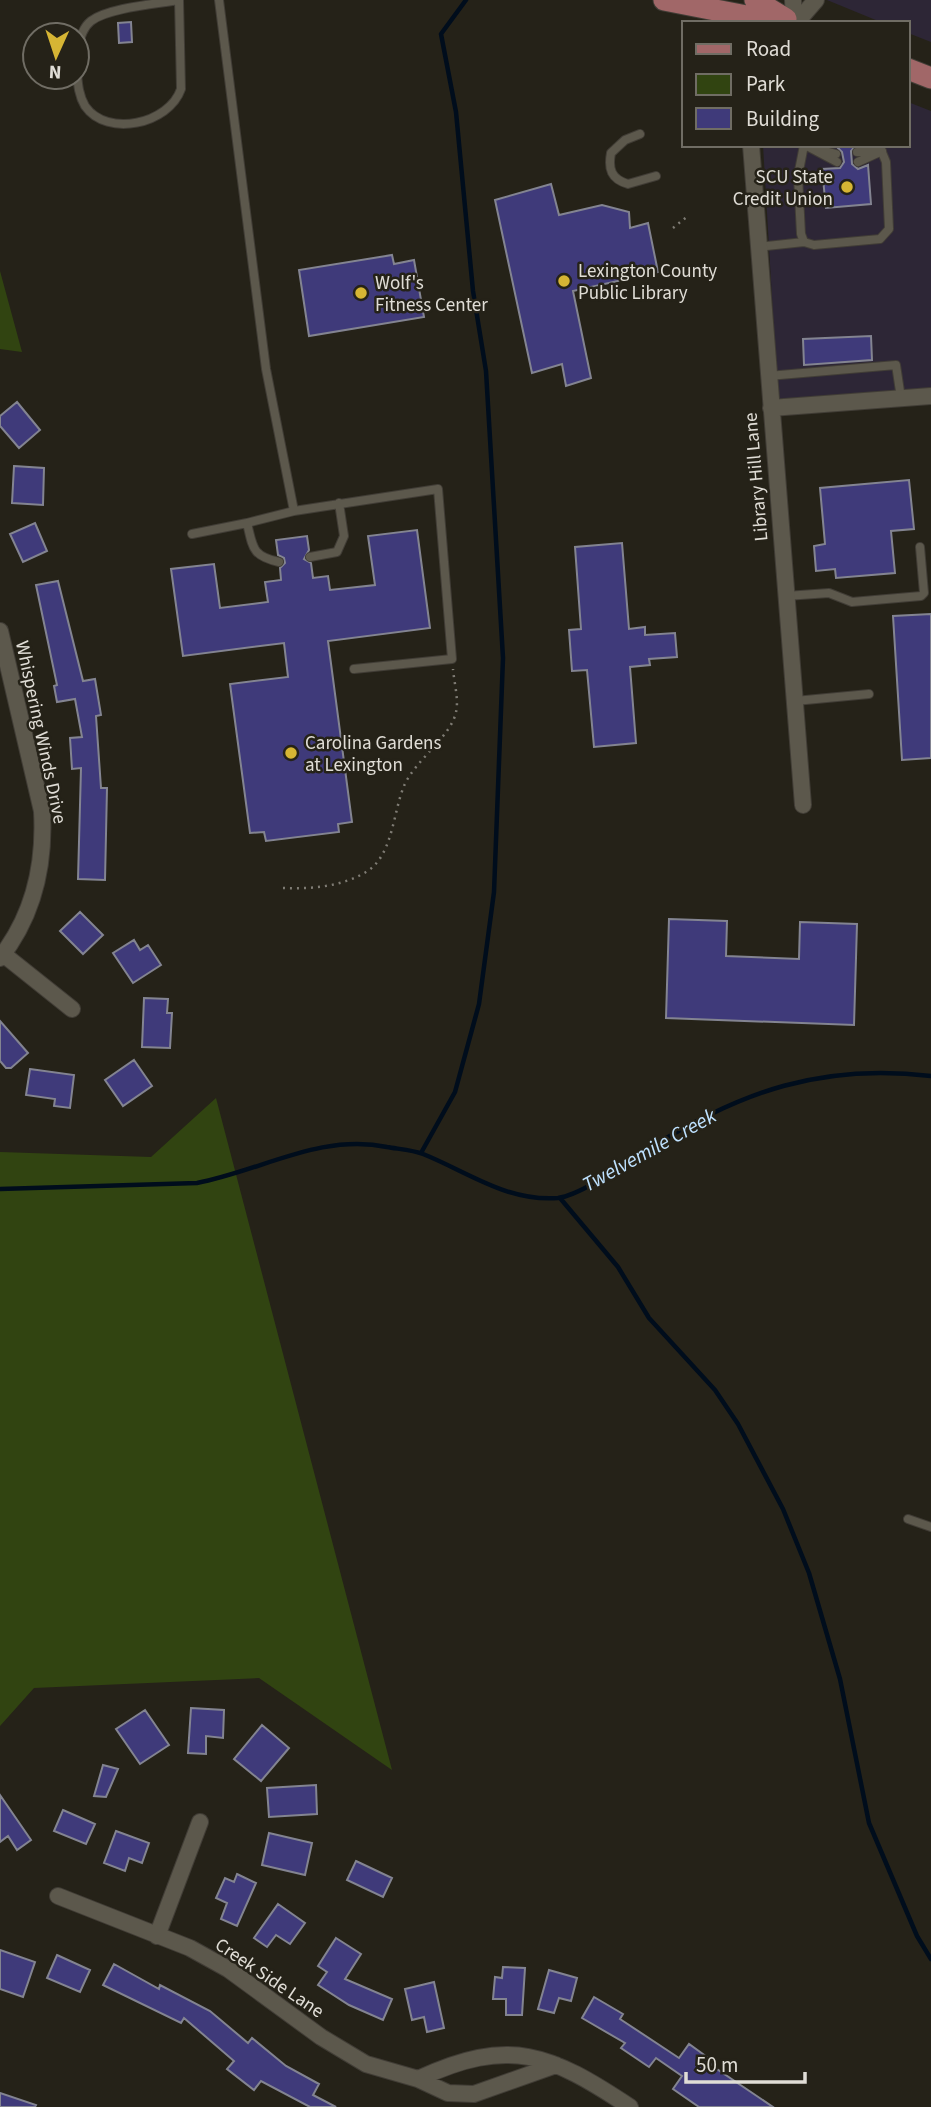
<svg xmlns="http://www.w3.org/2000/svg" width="931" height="2107" font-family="'Source Sans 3',sans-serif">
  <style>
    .commercial { fill: #2d2636 }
    .green { fill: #314411 }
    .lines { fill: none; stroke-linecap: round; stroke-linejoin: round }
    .stream { stroke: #000d1c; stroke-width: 4.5 }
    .building { fill: #3f3a7a; stroke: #838491; stroke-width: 2 }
    .lane-casing { stroke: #413d36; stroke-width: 10 }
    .street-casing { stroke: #413d36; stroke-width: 18 }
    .primary-casing { stroke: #413d36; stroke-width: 23 }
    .path { stroke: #7f7c74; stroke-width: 2.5; stroke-dasharray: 2 5; stroke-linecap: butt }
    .lane { stroke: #5c584c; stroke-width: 8 }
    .street { stroke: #5c584c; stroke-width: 16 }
    .primary { stroke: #a16768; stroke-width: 21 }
    .poi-dot { fill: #d6b534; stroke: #252218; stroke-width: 2.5 }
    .labels { text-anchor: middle; stroke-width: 5; stroke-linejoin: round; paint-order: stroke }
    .poi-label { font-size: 19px; fill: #e0ddd6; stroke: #252218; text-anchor: start }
    .street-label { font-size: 19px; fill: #e0ddd6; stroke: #252218 }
    .water-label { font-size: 21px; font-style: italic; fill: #bfe2ff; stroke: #252218 }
  </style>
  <rect width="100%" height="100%" fill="#252218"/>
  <path class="commercial" d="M 827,0 L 931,0 L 931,42 L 908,33 L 908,23 L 883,23 Z
    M 908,102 L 931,111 L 931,388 L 778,399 L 763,145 L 908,145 Z"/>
  <path class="green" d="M 0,271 L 22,352 L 0,349 Z
    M 216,1098 L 392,1770 L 259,1678 L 34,1688 L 0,1726 L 0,1152 L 151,1157 Z"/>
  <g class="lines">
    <path class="stream" d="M 421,1153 L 455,1092 L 479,1004 L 494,892 L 503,658 L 486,371 L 473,291 L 456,112 L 441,34 L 466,0
      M 0,1189 L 197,1183 C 261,1171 320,1133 387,1147 C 398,1149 413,1150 423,1154 C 468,1172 507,1202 558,1198 C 582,1195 629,1161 650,1148 C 742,1091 822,1063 931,1076
      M 560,1198 L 618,1267 L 649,1318 L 715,1390 L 738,1424 L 783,1509 L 809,1573 L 840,1679 L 869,1823 L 917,1936 L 931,1959"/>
  </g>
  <path class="building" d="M 131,22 L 132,42 L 119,43 L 118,23 Z
    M 835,145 L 856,145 L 851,151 L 852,164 L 858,169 L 868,165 L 871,204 L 826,208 L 822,169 L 840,168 L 844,162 L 842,152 Z
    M 551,184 L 559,215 L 602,205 L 629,212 L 630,228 L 648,223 L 658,272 L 573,291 L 591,378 L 566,386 L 562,364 L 532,373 L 495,200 Z
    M 392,255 L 394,264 L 414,260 L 424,317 L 309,336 L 299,270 Z
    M 871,336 L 872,360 L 804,365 L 803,339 Z
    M 17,402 L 40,430 L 19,448 L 0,426 L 0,416 Z
    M 14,466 L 44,468 L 43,505 L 12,503 Z
    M 909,480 L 914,529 L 891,531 L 895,573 L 836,578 L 835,569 L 816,571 L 814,546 L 825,544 L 820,488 Z
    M 35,523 L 47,551 L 23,562 L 10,534 Z
    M 417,530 L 430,628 L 328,641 L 352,822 L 338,824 L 339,832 L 266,841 L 264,832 L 250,833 L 230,684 L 288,677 L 284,643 L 183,656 L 171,569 L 214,564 L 220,608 L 268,602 L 265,582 L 281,580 L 280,568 L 285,563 L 284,558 L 278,555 L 276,540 L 307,536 L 309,550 L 304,559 L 311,563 L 313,578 L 328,576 L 330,590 L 375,585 L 368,536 Z
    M 622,543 L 629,629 L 645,627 L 645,635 L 675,633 L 677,657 L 649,659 L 650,665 L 630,667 L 636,743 L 594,747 L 587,670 L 572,671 L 569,630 L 581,629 L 575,547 Z
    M 58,581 L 83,681 L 95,679 L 101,715 L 96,716 L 101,788 L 107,788 L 105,880 L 78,879 L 81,768 L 72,769 L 70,738 L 82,737 L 75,699 L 57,702 L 54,686 L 57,685 L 36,585 Z
    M 931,614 L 931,758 L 902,760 L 893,616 Z
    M 80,912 L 103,935 L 83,954 L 60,931 Z
    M 669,919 L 727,921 L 726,956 L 799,959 L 800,922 L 857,924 L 854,1025 L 666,1018 Z
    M 134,940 L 140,950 L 148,945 L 161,965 L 133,983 L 113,953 Z
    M 144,998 L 168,999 L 167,1013 L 172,1013 L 170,1048 L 142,1047 Z
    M 0,1021 L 28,1053 L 11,1068 L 6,1068 L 0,1061 Z
    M 134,1060 L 152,1086 L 123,1106 L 105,1080 Z
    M 30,1069 L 74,1075 L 70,1108 L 54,1106 L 55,1099 L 26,1095 Z
    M 191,1708 L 224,1710 L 223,1738 L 206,1736 L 206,1754 L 188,1753 Z
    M 145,1710 L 169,1745 L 140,1764 L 116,1729 Z
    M 262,1725 L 289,1748 L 261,1781 L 234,1759 Z
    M 103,1765 L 118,1769 L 106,1797 L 94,1796 Z
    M 316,1785 L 317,1814 L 269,1817 L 267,1788 Z
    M 0,1795 L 31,1840 L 17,1850 L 8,1836 L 0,1842 Z
    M 63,1810 L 95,1824 L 86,1844 L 54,1831 Z
    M 116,1831 L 149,1843 L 142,1863 L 129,1858 L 125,1871 L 104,1863 Z
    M 269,1833 L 312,1843 L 305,1875 L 262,1865 Z
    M 356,1861 L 392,1878 L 383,1897 L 347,1880 Z
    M 237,1874 L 256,1883 L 237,1926 L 221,1919 L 227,1903 L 216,1898 L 225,1878 L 234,1882 Z
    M 278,1904 L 305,1923 L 290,1944 L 276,1935 L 267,1947 L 254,1938 Z
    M 336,1938 L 361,1954 L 345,1979 L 392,1999 L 383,2020 L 349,2005 L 318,1985 L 327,1972 L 318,1966 Z
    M 0,1950 L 35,1962 L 23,1997 L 0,1989 Z
    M 57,1955 L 90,1970 L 80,1992 L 47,1978 Z
    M 114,1964 L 159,1989 L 160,1985 L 210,2011 L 248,2043 L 252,2038 L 286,2066 L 319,2084 L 313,2095 L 336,2107 L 310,2107 L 261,2081 L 254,2090 L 227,2069 L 234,2061 L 184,2018 L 181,2023 L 103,1985 Z
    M 503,1967 L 525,1968 L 522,2015 L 506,2015 L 506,1999 L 493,1999 L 495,1977 L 502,1978 Z
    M 549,1970 L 577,1978 L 571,2001 L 559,1998 L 554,2013 L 538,2009 Z
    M 434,1982 L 444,2028 L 427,2032 L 424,2017 L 412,2020 L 405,1989 Z
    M 594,1997 L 623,2014 L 620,2019 L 679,2058 L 689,2044 L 714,2062 L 711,2065 L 773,2107 L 699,2107 L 673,2089 L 682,2076 L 656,2058 L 649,2067 L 621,2048 L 625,2043 L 582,2018 Z
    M 0,2093 L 36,2105 L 35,2107 L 0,2107 Z"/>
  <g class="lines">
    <defs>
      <path id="lane" d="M 219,0 L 266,369 L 294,511
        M 77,51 C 80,40 82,28 91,21 C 108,8 156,4 179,0
        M 77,74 C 78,85 79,96 85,106 C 107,138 169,124 181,89 L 179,0
        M 640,134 L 625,140 L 611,153 C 608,169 611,179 628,184 L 656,176
        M 804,145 L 798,176 L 801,234 L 804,242 L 814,245 L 880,239 L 889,229 L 886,162 L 879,145
        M 805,145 L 837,162
        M 818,149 L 836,154
        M 857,152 L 876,152
        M 858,162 L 882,151
        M 757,247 L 804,242
        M 768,376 L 896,365 L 901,398
        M 247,523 L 294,511 L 438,489 L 452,659 L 354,669
        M 192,534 L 247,523 C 253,548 252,556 279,562
        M 310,557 L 337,552 L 344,536 L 339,503
        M 786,596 L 829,593 L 852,602 L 921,596 L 924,593 L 920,547
        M 795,701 L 869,694
        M 908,1519 L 931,1527"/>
      <path id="street" d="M 793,0 L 794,23
        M 796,23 L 816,0
        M 751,145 L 803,805
        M 771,408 L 931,396
        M 0,631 L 42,811 C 45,864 34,915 0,958
        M 3,954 L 72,1009
        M 58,1896 L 190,1948 L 228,1969 L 321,2037 L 366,2064 L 418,2079 L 448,2093 L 474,2094 L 556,2065
        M 157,1936 L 200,1822
        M 418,2079 C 510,2036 550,2054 630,2107"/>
      <path id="primary" d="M 664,0 L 782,23
        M 755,0 L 786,19
        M 908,69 L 931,78"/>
    </defs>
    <use href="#lane" class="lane-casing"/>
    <use href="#street" class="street-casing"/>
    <use href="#primary" class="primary-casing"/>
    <path class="path" d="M 673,228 L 689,215
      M 283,888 C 311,889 341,887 366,872 C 393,856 393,812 404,786 C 415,760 451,737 456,712 C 459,700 454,682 453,669"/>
    <use href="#lane" class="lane"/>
    <use href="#street" class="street"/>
    <use href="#primary" class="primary"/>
  </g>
  <g class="poi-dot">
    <circle cx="847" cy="187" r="7"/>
    <circle cx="564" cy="281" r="7"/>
    <circle cx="361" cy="293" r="7"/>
    <circle cx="291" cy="753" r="7"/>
  </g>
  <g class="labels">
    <g class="poi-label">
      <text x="833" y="183" text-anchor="end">SCU State<tspan x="833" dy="22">Credit Union</tspan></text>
      <text x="578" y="277">Lexington County<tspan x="578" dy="22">Public Library</tspan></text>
      <text x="375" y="289">Wolf's<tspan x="375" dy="22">Fitness Center</tspan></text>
      <text x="305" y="749">Carolina Gardens<tspan x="305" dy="22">at Lexington</tspan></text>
    </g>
    <g class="street-label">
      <text transform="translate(755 477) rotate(-95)" y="7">Library Hill Lane</text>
      <text transform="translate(42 732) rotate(78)" y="7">Whispering Winds Drive</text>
      <text transform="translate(270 1977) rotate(34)" y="7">Creek Side Lane</text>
    </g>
    <g class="water-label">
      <text transform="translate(649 1150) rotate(-29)" y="7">Twelvemile Creek</text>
    </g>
  </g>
  <rect x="682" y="21" width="228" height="126" fill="#252218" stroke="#706d64" stroke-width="2"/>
  <rect x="696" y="44" width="35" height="10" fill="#a16768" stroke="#706d64" stroke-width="2"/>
  <text x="746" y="56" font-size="21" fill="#e0ddd6">Road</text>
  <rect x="696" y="74" width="35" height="21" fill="#314411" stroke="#706d64" stroke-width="2"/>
  <text x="746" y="91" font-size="21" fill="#e0ddd6">Park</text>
  <rect x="696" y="108" width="35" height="21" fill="#3f3a7a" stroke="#706d64" stroke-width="2"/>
  <text x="746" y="126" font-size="21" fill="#e0ddd6">Building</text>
  <g transform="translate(56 56) rotate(183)"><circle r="33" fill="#252218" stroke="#706d64" stroke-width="2"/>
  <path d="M0-5L12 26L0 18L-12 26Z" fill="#d6b534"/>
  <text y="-10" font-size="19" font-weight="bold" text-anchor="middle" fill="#e0ddd6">N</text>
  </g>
  <path d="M686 2072v10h119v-10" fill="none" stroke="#e0ddd6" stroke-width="3.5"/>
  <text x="696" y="2072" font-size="21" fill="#e0ddd6" stroke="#252218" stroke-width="5" paint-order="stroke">50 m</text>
</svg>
